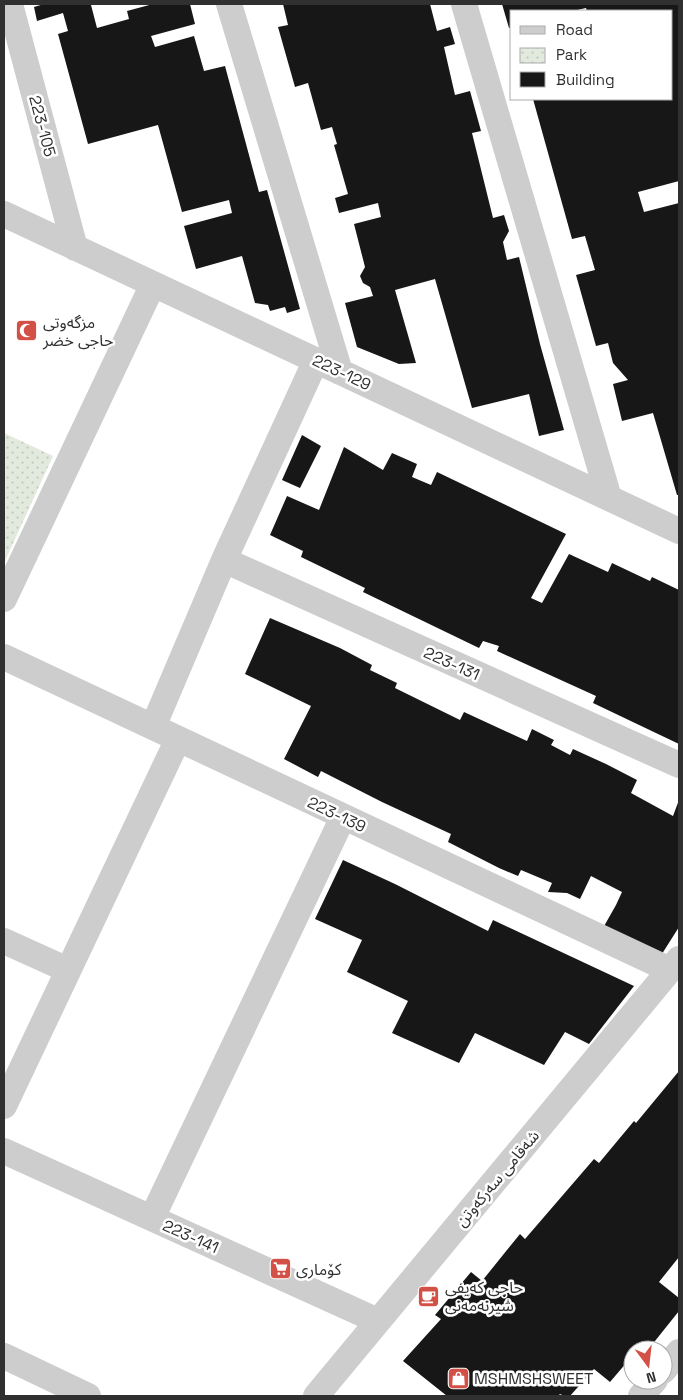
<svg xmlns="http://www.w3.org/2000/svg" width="683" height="1400" font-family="'Space Grotesk','Noto Sans Arabic',sans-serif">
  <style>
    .park { fill: url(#park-dots) }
    .building { fill: #171717 }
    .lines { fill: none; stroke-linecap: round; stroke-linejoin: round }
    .minor { stroke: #cdcdcd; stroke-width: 26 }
    .labels { text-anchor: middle; stroke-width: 5; stroke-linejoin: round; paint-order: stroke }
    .street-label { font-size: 16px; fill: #303030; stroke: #fff }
    .poi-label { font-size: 16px; fill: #303030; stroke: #fff; text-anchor: start }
  </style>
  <defs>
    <pattern id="park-dots" width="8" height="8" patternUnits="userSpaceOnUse" patternTransform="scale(1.25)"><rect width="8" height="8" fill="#e2e9dd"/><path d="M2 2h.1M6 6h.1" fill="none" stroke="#c2c8be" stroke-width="1.8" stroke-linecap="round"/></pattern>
  </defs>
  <rect width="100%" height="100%" fill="#fff"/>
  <path class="park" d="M 4,433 L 53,456 L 4,563 Z"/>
  <path class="building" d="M 44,4 L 95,4 L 91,5 L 97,28 L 129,19 L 127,11 L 153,4 L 190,4 L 195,24 L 151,36 L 155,47 L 194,36 L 204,71 L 225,66 L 259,192 L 267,190 L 300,309 L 287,313 L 285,307 L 270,311 L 268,305 L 255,303 L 242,256 L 196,269 L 184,226 L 232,213 L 229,200 L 182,212 L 158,125 L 88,144 L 58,34 L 68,31 L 63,13 L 37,21 L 34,7 Z
    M 283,4 L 430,4 L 437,31 L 450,27 L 455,44 L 444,47 L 455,95 L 470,91 L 481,131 L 472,133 L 493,218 L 504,215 L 509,231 L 503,242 L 507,260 L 519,257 L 540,344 L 564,430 L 539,436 L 529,394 L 472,408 L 435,279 L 395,290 L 416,363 L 399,364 L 357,347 L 345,303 L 373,296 L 370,287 L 363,283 L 360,276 L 365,267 L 354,224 L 381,217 L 378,203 L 339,213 L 335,198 L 348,194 L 334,145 L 337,144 L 332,127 L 321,130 L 308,83 L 295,87 L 278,27 L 288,25 Z
    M 502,4 L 679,4 L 679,181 L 638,192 L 644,212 L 679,203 L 679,495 L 677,495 L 653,413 L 622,421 L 613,384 L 628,380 L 613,363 L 608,343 L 596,346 L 576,275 L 595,270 L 585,236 L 572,239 L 533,99 L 672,99 L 672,11 L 587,11 L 586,8 L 573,11 L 512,11 L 512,27 L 509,28 Z
    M 302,435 L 321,446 L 300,488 L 282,480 Z
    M 344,447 L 383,470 L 392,453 L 417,464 L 412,477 L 431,485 L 437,472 L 566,534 L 531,598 L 542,603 L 569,554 L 608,572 L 612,563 L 650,581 L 652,577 L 679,590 L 679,744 L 593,703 L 596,696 L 497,651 L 499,646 L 483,641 L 479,648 L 363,592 L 365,588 L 301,557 L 303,551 L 270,535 L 287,496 L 319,510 Z
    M 270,618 L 340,648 L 372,665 L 370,670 L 397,683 L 395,688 L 460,720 L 464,712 L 527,741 L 532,729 L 554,740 L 551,745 L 570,755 L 573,749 L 606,764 L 637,780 L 631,793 L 673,816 L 679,800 L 679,927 L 660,957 L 603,928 L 616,905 L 622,892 L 591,876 L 580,899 L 567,893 L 548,892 L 552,883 L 521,870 L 518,876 L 499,868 L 448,842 L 451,834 L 382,802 L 321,771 L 318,777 L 284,759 L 311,706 L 245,674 Z
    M 343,860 L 395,884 L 488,931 L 493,920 L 634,986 L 589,1044 L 565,1032 L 544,1065 L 475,1033 L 459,1063 L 392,1033 L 408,1001 L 347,972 L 362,940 L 315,919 Z
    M 679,1071 L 679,1257 L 659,1282 L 679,1298 L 679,1311 L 651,1346 L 645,1341 L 637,1350 L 633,1350 L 633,1355 L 610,1382 L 594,1369 L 570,1396 L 564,1396 L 560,1394 L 558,1396 L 447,1396 L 403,1361 L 441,1319 L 435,1315 L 471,1272 L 482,1281 L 520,1234 L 525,1239 L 594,1159 L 599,1163 L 634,1121 L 636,1123 Z"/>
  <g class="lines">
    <path class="minor" d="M 10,4 L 75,248
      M 229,4 L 340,372
      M 464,4 L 609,498
      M 4,214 L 679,531
      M 224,560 L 679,765
      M 4,599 L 153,284
      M 4,657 L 670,970
      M 153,727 L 224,560 L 316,360
      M 4,941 L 68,970
      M 4,1106 L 178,739
      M 4,1151 L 378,1321
      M 152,1218 L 343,817
      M 4,1356 L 88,1396
      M 663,1371 L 679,1352
      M 316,1396 L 679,959
      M 641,1396 L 655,1380"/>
  </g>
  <defs>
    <symbol id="mosque-square" viewBox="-11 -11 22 22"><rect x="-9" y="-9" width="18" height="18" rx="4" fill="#d35046" stroke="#fff"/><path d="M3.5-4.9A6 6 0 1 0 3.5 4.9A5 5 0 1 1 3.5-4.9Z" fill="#fff"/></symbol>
    <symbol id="supermarket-square" viewBox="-11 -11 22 22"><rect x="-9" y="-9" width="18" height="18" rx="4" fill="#d35046" stroke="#fff"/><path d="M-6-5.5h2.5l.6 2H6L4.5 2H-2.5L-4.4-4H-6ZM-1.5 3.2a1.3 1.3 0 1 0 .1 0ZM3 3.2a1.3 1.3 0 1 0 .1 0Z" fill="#fff"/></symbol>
    <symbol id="cafe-square" viewBox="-11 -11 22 22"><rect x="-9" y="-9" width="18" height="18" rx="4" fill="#d35046" stroke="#fff"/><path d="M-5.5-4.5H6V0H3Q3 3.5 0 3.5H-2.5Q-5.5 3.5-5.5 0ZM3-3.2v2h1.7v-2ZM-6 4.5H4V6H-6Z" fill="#fff"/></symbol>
    <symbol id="shop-square" viewBox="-11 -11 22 22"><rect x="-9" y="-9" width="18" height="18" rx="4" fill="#d35046" stroke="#fff"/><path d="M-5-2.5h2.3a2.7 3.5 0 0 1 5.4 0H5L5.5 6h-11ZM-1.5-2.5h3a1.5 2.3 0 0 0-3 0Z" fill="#fff"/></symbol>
  </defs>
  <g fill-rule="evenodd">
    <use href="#mosque-square" x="14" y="318" width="25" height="25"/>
    <use href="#supermarket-square" x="268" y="1256" width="25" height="25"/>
    <use href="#cafe-square" x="416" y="1284" width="25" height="25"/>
    <use href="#shop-square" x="446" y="1366" width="25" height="25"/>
  </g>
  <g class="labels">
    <g class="street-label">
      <text transform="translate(43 126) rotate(75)" y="6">223-105</text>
      <text transform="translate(342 372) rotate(25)" y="6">223-129</text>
      <text transform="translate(452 663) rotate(24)" y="6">223-131</text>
      <text transform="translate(337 814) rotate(25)" y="6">223-139</text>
      <text transform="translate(497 1178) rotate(-50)" y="6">شەقامی سەرکەوتن</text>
      <text transform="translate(191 1236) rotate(24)" y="6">223-141</text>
    </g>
    <g class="poi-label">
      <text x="43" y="328">مزگه‌وتی<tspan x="43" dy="18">حاجی خضر</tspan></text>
      <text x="296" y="1275">كۆماری</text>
      <text x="445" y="1293">حاجی کەیفی<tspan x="445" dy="18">شیرنەمەنی</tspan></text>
      <text x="474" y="1384">MSHMSHSWEET</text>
    </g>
  </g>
  <rect width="683" height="1400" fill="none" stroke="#303030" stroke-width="10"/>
  <rect x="510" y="10" width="162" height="90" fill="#ffffff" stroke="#acacac"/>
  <rect x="520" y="26" width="25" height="8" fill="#cdcdcd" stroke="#acacac"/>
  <text x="556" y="35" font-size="15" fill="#303030">Road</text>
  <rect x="520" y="48" width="25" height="15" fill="url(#park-dots)" stroke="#acacac"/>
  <text x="556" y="60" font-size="15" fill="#303030">Park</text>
  <rect x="520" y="72" width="25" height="15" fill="#171717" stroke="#acacac"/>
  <text x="556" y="85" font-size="15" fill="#303030">Building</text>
  <g transform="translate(648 1365) rotate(165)"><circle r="24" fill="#ffffff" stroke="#acacac"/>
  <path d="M0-4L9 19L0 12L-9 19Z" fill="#d35046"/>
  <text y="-8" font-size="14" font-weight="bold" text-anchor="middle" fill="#303030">N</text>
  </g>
</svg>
